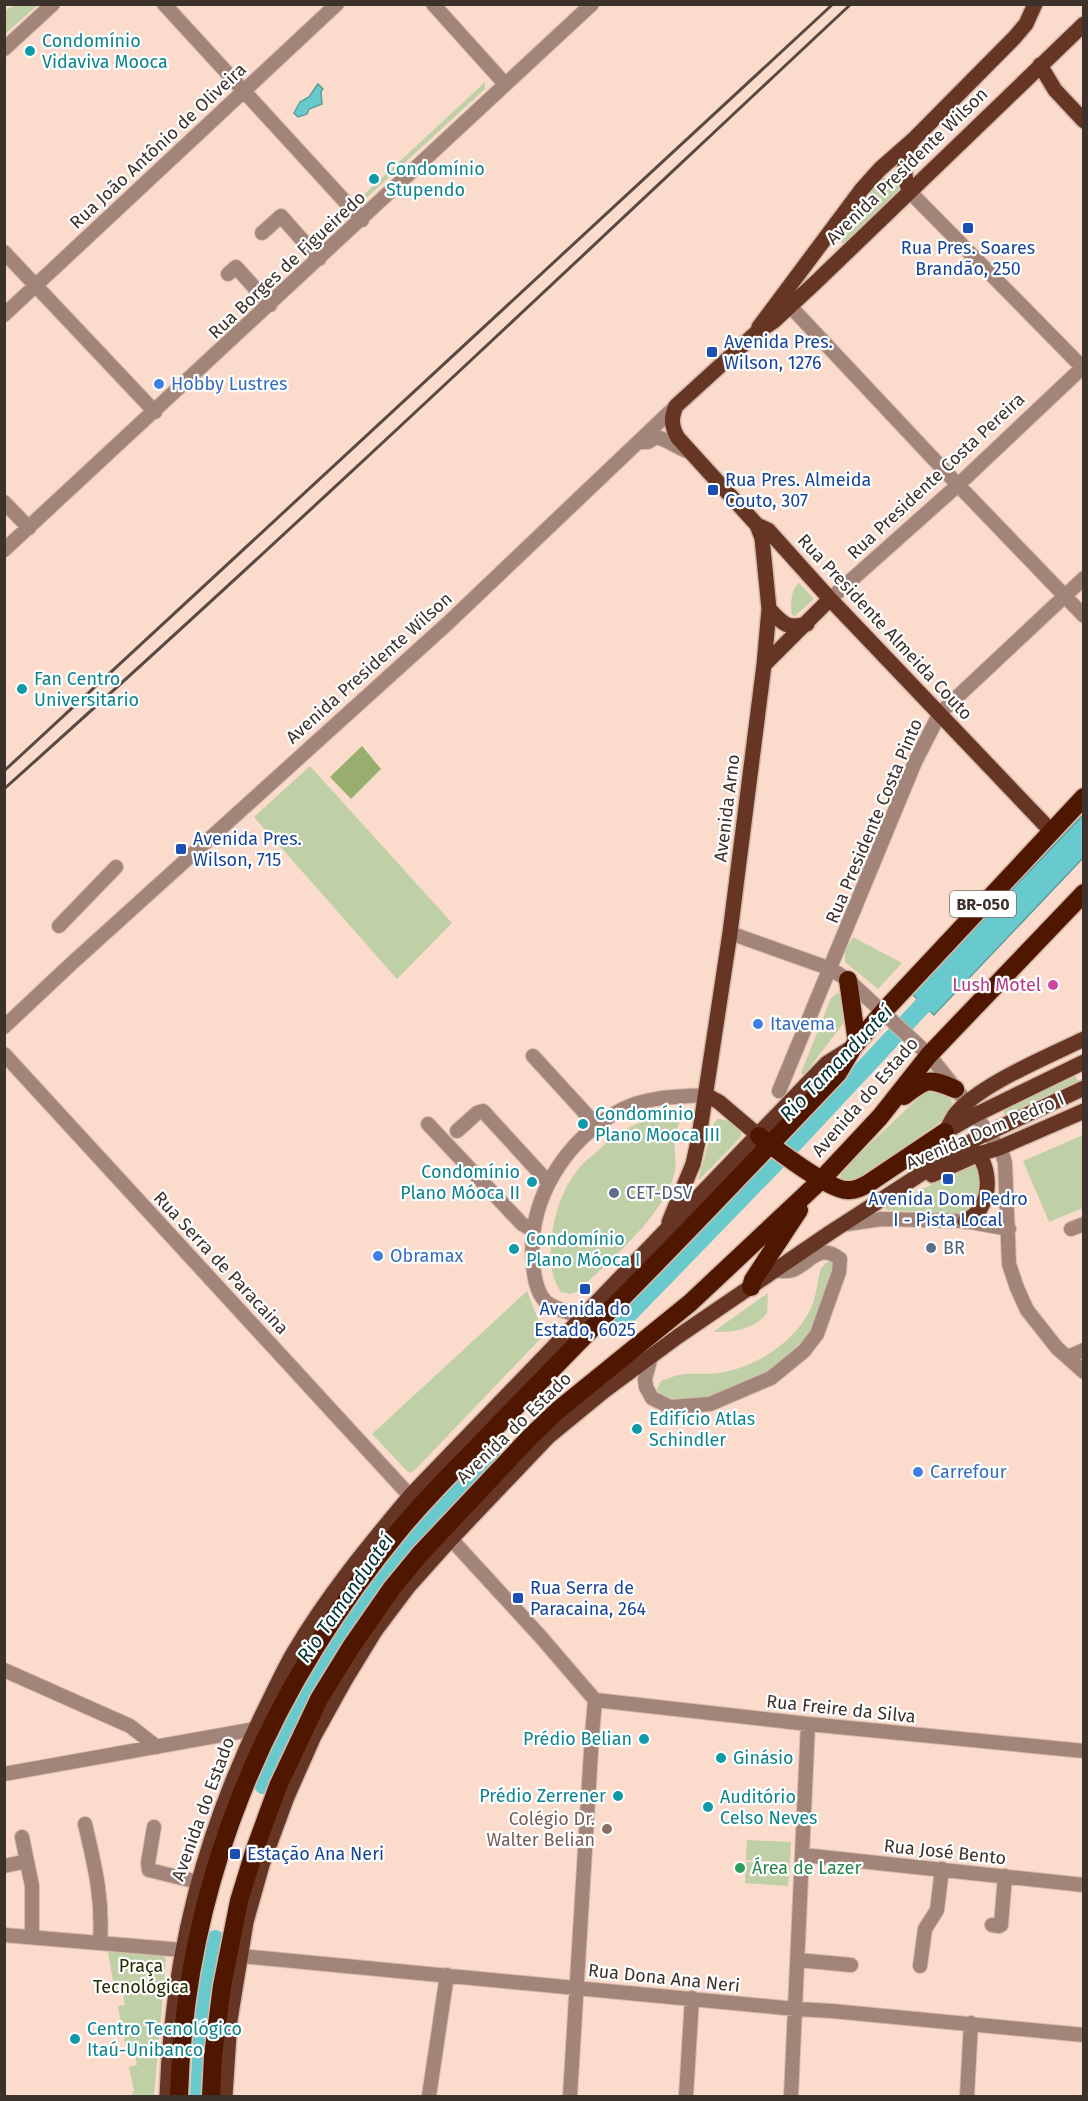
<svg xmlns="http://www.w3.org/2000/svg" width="1088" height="2101" font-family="'Fira Sans',sans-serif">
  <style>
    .green { fill: #bfd0a6 }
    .forest { fill: #97ae6e }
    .water { fill: #69cacd; stroke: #5c9c9c; stroke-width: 1.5 }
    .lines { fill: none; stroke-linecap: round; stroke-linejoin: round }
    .river { stroke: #69cacd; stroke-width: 18 }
    .minor-casing { stroke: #d5baac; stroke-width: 16 }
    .major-casing { stroke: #d5baac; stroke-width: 18 }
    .highway-casing { stroke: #d5baac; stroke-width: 21 }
    .minor { stroke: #a28479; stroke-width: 14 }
    .major { stroke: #673523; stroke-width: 15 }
    .highway { stroke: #501700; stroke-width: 18 }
    .rail { stroke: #584942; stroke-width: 3 }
    .culture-dot { fill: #0f9aa8; stroke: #fff; stroke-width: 2 }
    .transit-dot { fill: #1a4fb4; stroke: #fff; stroke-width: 2 }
    .shop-dot { fill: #3f7fe0; stroke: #fff; stroke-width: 2 }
    .hotel-dot { fill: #d1479c; stroke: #fff; stroke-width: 2 }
    .service-dot { fill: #5c6f8a; stroke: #fff; stroke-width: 2 }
    .education-dot { fill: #8d6e63; stroke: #fff; stroke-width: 2 }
    .leisure-dot { fill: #2e9e5b; stroke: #fff; stroke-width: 2 }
    .labels { text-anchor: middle; stroke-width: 4.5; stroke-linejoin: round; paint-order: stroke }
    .shield { fill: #fff; stroke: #776f6b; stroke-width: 1.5 }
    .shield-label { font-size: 16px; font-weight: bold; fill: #3d312b }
    .culture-label { font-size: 18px; fill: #0d838f; stroke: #fff; text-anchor: start }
    .street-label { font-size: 18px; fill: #3d312b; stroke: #fff }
    .transit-label { font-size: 18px; fill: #164399; stroke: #fff; text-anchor: start }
    .shop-label { font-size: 18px; fill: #366cbe; stroke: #fff; text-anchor: start }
    .hotel-label { font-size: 18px; fill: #b23c85; stroke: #fff; text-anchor: end }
    .service-label { font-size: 18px; fill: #4e5e75; stroke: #fff; text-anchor: start }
    .education-label { font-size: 18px; fill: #785e54; stroke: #fff; text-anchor: end }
    .leisure-label { font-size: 18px; fill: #27864d; stroke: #fff; text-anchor: start }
    .park-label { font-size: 18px; fill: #212f00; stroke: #fff }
    .water-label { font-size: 20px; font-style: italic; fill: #003234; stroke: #fff }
  </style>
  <rect width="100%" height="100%" fill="#fbdccc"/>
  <path class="green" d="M 16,5 L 38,5 L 5,34 L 5,10 Z
    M 485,82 L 485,89 L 363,201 L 357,201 Z
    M 881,178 L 901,179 L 905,186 L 855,239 L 844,244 L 842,243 L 838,238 Z
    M 799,583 L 814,599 L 795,616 L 792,615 C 790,606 791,588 799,583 Z
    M 310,766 L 452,923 L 397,979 L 254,817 Z
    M 853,937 L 902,963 L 878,989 L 845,962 L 845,950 Z
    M 837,993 L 844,995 L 848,1017 L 804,1075 L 801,1073 L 831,998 Z
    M 1075,1076 L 1078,1081 L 1005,1115 L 1003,1110 Z
    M 928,1089 L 941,1089 L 952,1101 L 954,1109 L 951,1114 L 859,1180 L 851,1183 L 840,1179 L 841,1171 Z
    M 669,1116 L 682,1116 C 679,1123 676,1131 675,1138 C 673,1151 678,1162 674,1175 C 662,1218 610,1260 578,1291 L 570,1294 L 561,1292 C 552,1280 550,1263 551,1248 C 552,1214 566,1175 593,1155 C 599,1151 604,1144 610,1139 C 627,1127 647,1117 669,1116 Z
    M 717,1119 C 728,1119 734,1124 742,1131 L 741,1137 L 698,1181 L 714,1123 Z
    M 1083,1135 L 1083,1208 L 1049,1222 L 1023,1161 Z
    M 975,1163 L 980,1167 L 981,1200 L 964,1214 L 886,1210 L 886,1207 Z
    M 827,1262 L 833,1262 L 835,1264 L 811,1335 L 782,1365 L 746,1386 L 704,1399 L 662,1398 L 657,1389 L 661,1381 C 667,1379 673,1376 679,1375 C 695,1372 712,1376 729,1371 C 762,1363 797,1339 811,1308 C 817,1295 817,1281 821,1268 Z
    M 527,1291 L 544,1335 L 414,1471 L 410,1473 L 407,1471 L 372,1434 Z
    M 768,1293 L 767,1313 C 754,1330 733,1332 713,1332 Z
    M 747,1840 L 791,1842 L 790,1863 L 746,1860 Z
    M 746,1862 L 790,1865 L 788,1886 L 745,1883 Z
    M 108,1951 L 164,1956 L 166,1959 L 154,2096 L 133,2096 L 132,2092 L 134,2091 L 129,2067 L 137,2065 L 135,2053 L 127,2054 L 118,2006 L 125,2005 L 123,1992 L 115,1993 Z"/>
  <path class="forest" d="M 362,746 L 381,769 L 351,799 L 330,777 Z"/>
  <path class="water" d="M 318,84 L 323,89 L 321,91 L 322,104 L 309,109 L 307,114 L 298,117 L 294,113 L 300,102 L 309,97 Z
    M 1083,815 L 1083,858 L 934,1015 L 912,994 Z"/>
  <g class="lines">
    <path class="river" d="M 622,1321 L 786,1152 L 939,988
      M 263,1785 C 301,1688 360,1601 427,1521 C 447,1498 470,1477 491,1456
      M 199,2096 L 204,2005 L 215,1939"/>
    <defs>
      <path id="minor" d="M 164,4 L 362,220
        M 433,4 L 505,84
        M 4,49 L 53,4
        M 910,192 L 1084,369
        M 262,233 L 281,216 L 319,259
        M 4,252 L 155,412
        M 228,274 L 236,267 L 270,305
        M 790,306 L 958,485 L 1084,616
        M 4,315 L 337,4
        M 640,442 L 648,442 L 656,437 C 668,439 678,449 690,452
        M 4,502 L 29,528
        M 4,550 L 592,4
        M 830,599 L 958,485 L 1084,366
        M 59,926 L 116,867
        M 730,933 L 831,969 L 848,980 L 929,1055 L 967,1103 L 1002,1153 L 1005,1163 L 1009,1264 L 1017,1288 L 1027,1310 L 1057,1348 L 1084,1372
        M 4,1027 L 71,964 L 448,623 L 676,406
        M 4,1054 L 410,1496
        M 533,1056 L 597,1126
        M 779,1091 L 915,762 L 940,713 L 1084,578
        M 428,1124 L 522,1224 L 533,1230
        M 457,1131 L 477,1113 L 483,1111 L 548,1182
        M 847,1224 L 881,1219 L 965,1221 L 1009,1229
        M 1071,1229 L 1084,1224
        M 582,1317 C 572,1313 553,1309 545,1301 C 536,1291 534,1276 533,1263 C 527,1199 566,1139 621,1110 C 647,1096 678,1097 706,1095
        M 651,1357 L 645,1379 L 646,1387 L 652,1398 L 670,1407 L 710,1404 L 771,1378 L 804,1351 L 817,1334 L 839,1272 L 840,1259 C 820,1243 812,1260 795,1269 C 789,1272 782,1271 776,1271
        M 1068,1357 L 1084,1350
        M 451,1539 L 540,1636 L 595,1700 L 592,1735 L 570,2096
        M 4,1670 L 130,1726 L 157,1747
        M 595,1700 L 808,1724 L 1084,1751
        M 4,1774 L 255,1729
        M 85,1824 C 95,1867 103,1898 100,1943
        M 154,1827 L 148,1863 L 149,1870 L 198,1882
        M 22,1837 L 32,1886 L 32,1936
        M 803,1855 L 1084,1885
        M 4,1866 L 27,1861
        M 992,1925 L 999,1926 L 1001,1925 L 1005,1876
        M 4,1935 L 182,1950
        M 241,1956 L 796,2009 L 832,2011 L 1084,2035
        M 798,1960 L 851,1965
        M 920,1966 L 925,1929 L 937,1910 L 942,1869
        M 429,2096 L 447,1975
        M 686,2096 L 692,1998
        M 791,2096 L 808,1724
        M 967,2096 L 971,2023"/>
      <path id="major" d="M 1040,65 L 1055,90 L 1084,121
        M 910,192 C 902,175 904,160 911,143
        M 759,327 L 862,189 L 880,169 L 913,140 L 1015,37 L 1026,24 L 1035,4
        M 769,609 C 782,623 787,630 807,624
        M 764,665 L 830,599
        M 1051,831 L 830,599 L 768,530 L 757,525 L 678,438 C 671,426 671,418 676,406 L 756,333 L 774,321 L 815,283 L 1084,24
        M 706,1095 L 719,1102 L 759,1136
        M 945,1132 C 948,1127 951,1121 954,1116 C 976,1086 1049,1056 1084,1039
        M 945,1132 L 975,1115 L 1084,1062
        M 932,1175 L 979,1154 L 999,1148 L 1084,1111
        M 965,1221 C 971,1218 976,1214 980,1209 C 992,1191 989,1160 971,1148
        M 669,1222 L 693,1164 L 699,1137 L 730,933 L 764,665 L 769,609 L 762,538 L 757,525
        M 167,2096 C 172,1955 204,1831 267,1705 C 276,1687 284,1669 294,1652 C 327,1596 368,1546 410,1496 L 827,1063 L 854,1046
        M 225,2096 L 230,2020 L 246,1922 L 262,1865 L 287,1797 L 314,1736 L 345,1680 L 375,1631 L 408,1587 L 451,1539 L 548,1437 L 604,1391 L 677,1337 L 831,1232 L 975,1139 L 1084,1088"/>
      <path id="highway" d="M 848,980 L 857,1043
        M 904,1096 C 927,1078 929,1078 955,1089
        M 759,1136 C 774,1148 829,1190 847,1190 C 855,1191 862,1187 869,1183 L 945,1132
        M 751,1287 L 753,1280 L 799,1210
        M 179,2096 C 185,1883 266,1691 402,1527 C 425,1500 450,1474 475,1449 C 520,1402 566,1355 611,1309 C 688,1232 763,1152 838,1073 L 854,1046 L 883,1012 L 1084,797
        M 211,2096 L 213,2056 L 222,1986 L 239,1901 L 255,1849 L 278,1786 L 319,1699 L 351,1647 L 392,1588 L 420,1554 L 530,1437 L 557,1411 L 690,1303 L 821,1180 L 880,1117 L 929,1055 L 1084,893"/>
    </defs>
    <use href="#minor" class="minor-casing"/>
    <use href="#major" class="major-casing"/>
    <use href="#highway" class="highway-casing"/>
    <use href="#minor" class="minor"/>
    <use href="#major" class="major"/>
    <use href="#highway" class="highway"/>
    <path class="rail" d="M 4,771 L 833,4
      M 4,789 C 291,532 570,267 851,4"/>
  </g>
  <g class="culture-dot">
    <circle cx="30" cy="51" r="6"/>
    <circle cx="374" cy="179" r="6"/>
    <circle cx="22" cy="689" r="6"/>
    <circle cx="583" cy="1124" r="6"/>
    <circle cx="532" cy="1182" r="6"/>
    <circle cx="514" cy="1249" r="6"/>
    <circle cx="637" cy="1429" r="6"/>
    <circle cx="644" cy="1739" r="6"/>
    <circle cx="721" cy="1758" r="6"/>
    <circle cx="618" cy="1796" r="6"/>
    <circle cx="708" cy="1807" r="6"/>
    <circle cx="75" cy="2039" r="6"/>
  </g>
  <g class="transit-dot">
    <rect x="962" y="222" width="12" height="12" rx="3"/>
    <rect x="706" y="346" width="12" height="12" rx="3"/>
    <rect x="707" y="484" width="12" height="12" rx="3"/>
    <rect x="175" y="843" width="12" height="12" rx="3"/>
    <rect x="942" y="1173" width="12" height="12" rx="3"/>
    <rect x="579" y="1283" width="12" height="12" rx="3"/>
    <rect x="512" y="1592" width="12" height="12" rx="3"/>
    <rect x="229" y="1848" width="12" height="12" rx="3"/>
  </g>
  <g class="shop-dot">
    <circle cx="159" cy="384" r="6"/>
    <circle cx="758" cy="1024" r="6"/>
    <circle cx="378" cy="1256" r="6"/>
    <circle cx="918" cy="1472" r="6"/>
  </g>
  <circle class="hotel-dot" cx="1053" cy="985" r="6"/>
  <g class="service-dot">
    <circle cx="614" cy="1193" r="6"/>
    <circle cx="931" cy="1248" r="6"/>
  </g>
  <circle class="education-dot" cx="607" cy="1829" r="6"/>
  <circle class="leisure-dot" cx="740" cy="1868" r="6"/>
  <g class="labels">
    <rect class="shield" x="950" y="891" width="66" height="26" rx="4.5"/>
    <g class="shield-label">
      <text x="983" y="910">BR-050</text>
    </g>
    <g class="culture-label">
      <text x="42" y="47">Condomínio<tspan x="42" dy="21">Vidaviva Mooca</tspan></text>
      <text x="386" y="175">Condomínio<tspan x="386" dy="21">Stupendo</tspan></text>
      <text x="34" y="685">Fan Centro<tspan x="34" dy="21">Universitario</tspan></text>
      <text x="595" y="1120">Condomínio<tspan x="595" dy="21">Plano Mooca III</tspan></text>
      <text x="520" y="1178" text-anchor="end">Condomínio<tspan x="520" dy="21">Plano Móoca II</tspan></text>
      <text x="526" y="1245">Condomínio<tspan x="526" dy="21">Plano Móoca I</tspan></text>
      <text x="649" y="1425">Edifício Atlas<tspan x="649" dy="21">Schindler</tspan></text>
      <text x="632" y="1745" text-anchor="end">Prédio Belian</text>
      <text x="733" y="1764">Ginásio</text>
      <text x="606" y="1802" text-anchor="end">Prédio Zerrener</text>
      <text x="720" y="1803">Auditório<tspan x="720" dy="21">Celso Neves</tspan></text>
      <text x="87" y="2035">Centro Tecnológico<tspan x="87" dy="21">Itaú-Unibanco</tspan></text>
    </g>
    <g class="street-label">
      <text transform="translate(158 146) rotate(-43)" y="6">Rua João Antônio de Oliveira</text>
      <text transform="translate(907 166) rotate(-44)" y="6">Avenida Presidente Wilson</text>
      <text transform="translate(287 265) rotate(-43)" y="6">Rua Borges de Figueiredo</text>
      <text transform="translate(936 476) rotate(-43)" y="6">Rua Presidente Costa Pereira</text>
      <text transform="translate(885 627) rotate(47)" y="6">Rua Presidente Almeida Couto</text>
      <text transform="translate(369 668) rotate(-42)" y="6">Avenida Presidente Wilson</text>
      <text transform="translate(727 808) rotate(-83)" y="6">Avenida Arno</text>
      <text transform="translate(874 821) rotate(-67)" y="6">Rua Presidente Costa Pinto</text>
      <text transform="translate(865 1097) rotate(-49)" y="6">Avenida do Estado</text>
      <text transform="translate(985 1131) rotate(-23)" y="6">Avenida Dom Pedro I</text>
      <text transform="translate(221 1263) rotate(47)" y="6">Rua Serra de Paracaina</text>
      <text transform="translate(514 1428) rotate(-44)" y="6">Avenida do Estado</text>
      <text transform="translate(841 1709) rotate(6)" y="6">Rua Freire da Silva</text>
      <text transform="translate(203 1809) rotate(-70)" y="6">Avenida do Estado</text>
      <text transform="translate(945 1852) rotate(6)" y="6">Rua José Bento</text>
      <text transform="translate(664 1978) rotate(6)" y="6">Rua Dona Ana Neri</text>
    </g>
    <g class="transit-label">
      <text x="968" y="254" text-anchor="middle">Rua Pres. Soares<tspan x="968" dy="21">Brandão, 250</tspan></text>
      <text x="724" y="348">Avenida Pres.<tspan x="724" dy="21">Wilson, 1276</tspan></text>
      <text x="725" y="486">Rua Pres. Almeida<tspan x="725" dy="21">Couto, 307</tspan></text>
      <text x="193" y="845">Avenida Pres.<tspan x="193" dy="21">Wilson, 715</tspan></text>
      <text x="948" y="1205" text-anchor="middle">Avenida Dom Pedro<tspan x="948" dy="21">I - Pista Local</tspan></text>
      <text x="585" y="1315" text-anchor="middle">Avenida do<tspan x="585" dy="21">Estado, 6025</tspan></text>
      <text x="530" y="1594">Rua Serra de<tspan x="530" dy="21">Paracaina, 264</tspan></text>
      <text x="247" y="1860">Estação Ana Neri</text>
    </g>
    <g class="shop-label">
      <text x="171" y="390">Hobby Lustres</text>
      <text x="770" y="1030">Itavema</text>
      <text x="390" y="1262">Obramax</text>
      <text x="930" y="1478">Carrefour</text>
    </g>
    <g class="hotel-label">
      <text x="1041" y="991">Lush Motel</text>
    </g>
    <g class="service-label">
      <text x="626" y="1199">CET-DSV</text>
      <text x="943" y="1254">BR</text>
    </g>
    <g class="education-label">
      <text x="595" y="1825">Colégio Dr.<tspan x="595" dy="21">Walter Belian</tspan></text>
    </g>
    <g class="leisure-label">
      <text x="752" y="1874">Área de Lazer</text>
    </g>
    <g class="park-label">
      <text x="141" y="1972">Praça<tspan x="141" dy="21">Tecnológica</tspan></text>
    </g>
    <g class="water-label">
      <text transform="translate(836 1063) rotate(-46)" y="7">Rio Tamanduateí</text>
      <text transform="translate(345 1598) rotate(-55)" y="7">Rio Tamanduateí</text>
    </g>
  </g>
  <rect width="1088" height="2101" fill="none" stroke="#3d312b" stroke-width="12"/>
</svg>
